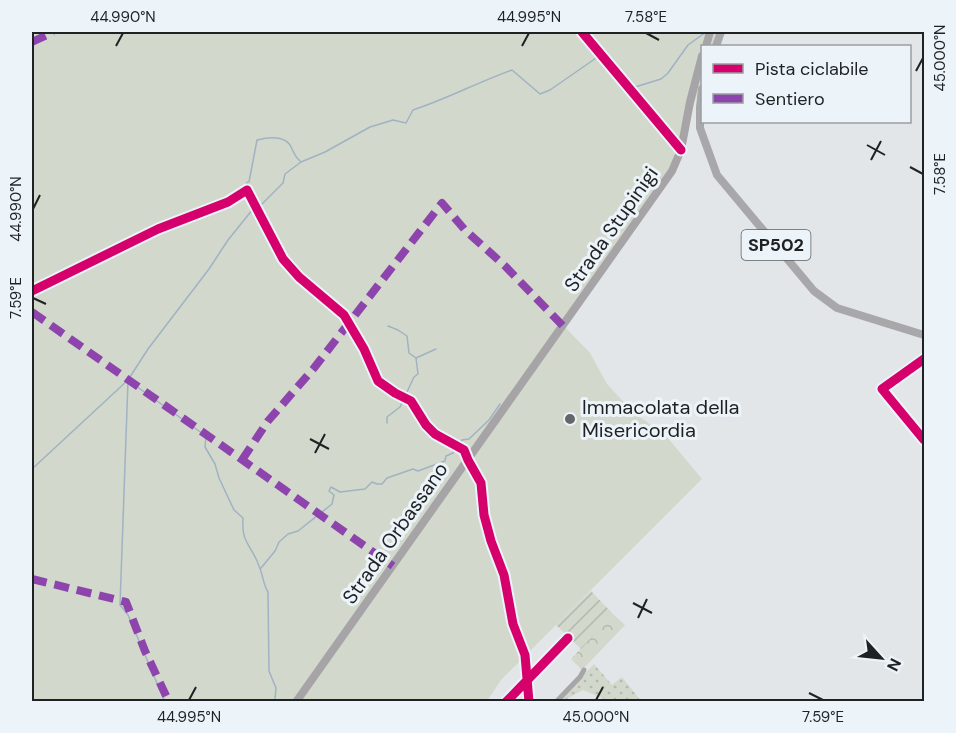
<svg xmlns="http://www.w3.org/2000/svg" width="956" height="733" font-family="'DM Sans',sans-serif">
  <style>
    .grass { fill: url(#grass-dots) }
    .forest { fill: url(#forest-crowns) }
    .park { fill: #d2d8cb }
    .garden { fill: url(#garden-furrows) }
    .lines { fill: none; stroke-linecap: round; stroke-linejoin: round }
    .stream { stroke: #a0b2c4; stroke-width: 1.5 }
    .minor { stroke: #a6a5a7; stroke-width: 5 }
    .secondary { stroke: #a6a4a6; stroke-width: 8 }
    .primary { stroke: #a8a7aa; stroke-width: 8 }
    .quiet { stroke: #8e44ad; stroke-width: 8; stroke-dasharray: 15 8; stroke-linecap: butt }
    .cycleway-casing { stroke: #ecf3f9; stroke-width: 13 }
    .cycleway { stroke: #d6006c; stroke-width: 9 }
    .ticks { fill: none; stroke: #1f2224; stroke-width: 2 }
    .poi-dot { fill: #636769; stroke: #ecf3f9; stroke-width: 2 }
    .labels { text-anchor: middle; stroke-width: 6; stroke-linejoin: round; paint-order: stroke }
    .shield { fill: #ecf3f9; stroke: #5c6164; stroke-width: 1.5 }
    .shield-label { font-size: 18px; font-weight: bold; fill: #1f2224 }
    .street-label { font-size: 20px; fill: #1f2224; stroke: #ecf3f9 }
    .poi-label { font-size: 20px; fill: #1f2224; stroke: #ecf3f9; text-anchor: start }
    .neatline { fill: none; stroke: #1f2224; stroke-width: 2 }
    .ticks-label { font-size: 15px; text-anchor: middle; fill: #1f2224 }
  </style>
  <defs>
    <pattern id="grass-dots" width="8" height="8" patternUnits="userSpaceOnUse" patternTransform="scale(1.5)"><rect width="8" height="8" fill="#d2d8cb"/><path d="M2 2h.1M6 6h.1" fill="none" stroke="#b4b9ae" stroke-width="1.8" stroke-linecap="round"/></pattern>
    <pattern id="forest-crowns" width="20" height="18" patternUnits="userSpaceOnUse" patternTransform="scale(1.5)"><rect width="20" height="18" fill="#d2d8cb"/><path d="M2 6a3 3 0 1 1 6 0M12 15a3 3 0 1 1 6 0" fill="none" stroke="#b4b9ae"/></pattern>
    <pattern id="garden-furrows" width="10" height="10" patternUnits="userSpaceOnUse" patternTransform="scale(1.5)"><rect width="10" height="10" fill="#d2d8cb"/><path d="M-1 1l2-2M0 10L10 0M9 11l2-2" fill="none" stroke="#b4b9ae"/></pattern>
  </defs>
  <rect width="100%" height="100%" fill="#e2e6e9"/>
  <path class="grass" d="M 594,664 L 612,685 L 622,677 L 641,701 L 609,701 L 583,690 L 563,701 L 558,702 Z"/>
  <path class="forest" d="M 613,614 L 625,625 L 582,670 L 571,659 Z"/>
  <path class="park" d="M 32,32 L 717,32 L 712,46 L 702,46 L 702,79 L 676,162 L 563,325 L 590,353 L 607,384 L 631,410 L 667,437 L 702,479 L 501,680 L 487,701 L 32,701 Z"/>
  <path class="garden" d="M 591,591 L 613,614 L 581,649 L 556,625 Z"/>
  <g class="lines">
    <path class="stream" d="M 604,53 L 635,87 L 661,79 L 668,73 L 688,45 L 706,32
      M 249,182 L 257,140 C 269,137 287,135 292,149 C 295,155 295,157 300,161
      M 32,287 L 157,228 L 228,201 L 246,190 L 247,182
      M 388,326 L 398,330 L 407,336 L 409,353 L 416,358
      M 128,381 L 120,605 L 128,615 L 165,702
      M 129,381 L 206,436 L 205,447 L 215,464 L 219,478 L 234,510 L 243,518 C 241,544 252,545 259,566 C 263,575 263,584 268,592 L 269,671 L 276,688 L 275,699 L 276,702
      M 387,423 L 387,417 L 400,407 L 414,377 L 418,374 L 416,358 L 436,349
      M 32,469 L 128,380 L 148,349 L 209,269 L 228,240 L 253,209 L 262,204 L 283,183 L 285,174 L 301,162 L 325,152 L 370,127 L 393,120 L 406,123 L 413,110 C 447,99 478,82 512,70 L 540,94 L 550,90 L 599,56
      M 261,568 L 275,551 L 279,542 L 288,534 L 298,531 L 332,504 L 334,495 L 329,491 L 331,487 L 340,492 L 365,489 L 372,482 L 377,484 L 382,484 L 387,478 L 413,469 L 418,471 L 445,461 L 446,456 L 453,453 L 462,440 L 469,439 L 489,420 L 500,404"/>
    <path class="minor" d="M 582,32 L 681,150
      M 924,359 L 882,389 L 924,440
      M 525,659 L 529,702
      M 506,702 L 568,638
      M 556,702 L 580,677 L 584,670"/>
    <path class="secondary" d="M 706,46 L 710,32
      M 296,702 L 672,171 L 681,150 L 690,102 L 702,56"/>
    <path class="primary" d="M 716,46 L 721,32
      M 702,89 L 700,107 L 700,128 L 717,175 L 814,291 L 837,308 L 924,335"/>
    <path class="quiet" d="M 32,42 L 53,32
      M 32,312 L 393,566
      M 242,460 L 268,421 L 314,368 L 442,203 L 465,230 L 505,266 L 563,326
      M 32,579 L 126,602 L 145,651 L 169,702"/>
    <defs>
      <path id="cycleway" d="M 582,32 L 681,150
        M 32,291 L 158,229 L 228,202 L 247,190 L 283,259 L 299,277 L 344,315 L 364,349 L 378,381 L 395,393 L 411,401 L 426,425 L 435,434 L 464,450 L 468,460 L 481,483 L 484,515 L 491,541 L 504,575 L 513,624 L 525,655 L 529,702
        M 924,359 L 882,389 L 924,440
        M 506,702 L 568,638"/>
    </defs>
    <use href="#cycleway" class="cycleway-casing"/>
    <use href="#cycleway" class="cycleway"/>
  </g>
  <path class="ticks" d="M 646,33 L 659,40M 116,46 L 123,33M 522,46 L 529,33M 916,71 L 923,58M 867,145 L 885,155M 871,160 L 881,141M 910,167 L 923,174M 33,209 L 40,195M 33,298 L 46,304M 310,439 L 329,449M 315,453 L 325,434M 633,603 L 652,613M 638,618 L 647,599M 809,693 L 823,700M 189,700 L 196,687M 596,700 L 603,687"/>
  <circle class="poi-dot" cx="570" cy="419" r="6"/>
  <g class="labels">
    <rect class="shield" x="741.5" y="230" width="69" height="30" rx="4.5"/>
    <g class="shield-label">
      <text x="776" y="251">SP502</text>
    </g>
    <g class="street-label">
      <text transform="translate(611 229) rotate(-55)" y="7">Strada Stupinigi</text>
      <text transform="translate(395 533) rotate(-55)" y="7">Strada Orbassano</text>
    </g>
    <g class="poi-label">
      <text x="582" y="414">Immacolata della<tspan x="582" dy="23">Misericordia</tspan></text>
    </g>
  </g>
  <rect width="956" height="733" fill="none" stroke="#ecf3f9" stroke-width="66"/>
  <rect x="701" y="45" width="210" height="78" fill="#ecf3f9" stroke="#9a9fa4" stroke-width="1.5"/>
  <rect x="713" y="64" width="30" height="9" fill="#d6006c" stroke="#9a9fa4" stroke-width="1.5"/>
  <text x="755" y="75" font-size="18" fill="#1f2224">Pista ciclabile</text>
  <rect x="713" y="94" width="30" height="9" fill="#8e44ad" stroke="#9a9fa4" stroke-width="1.5"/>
  <text x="755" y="105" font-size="18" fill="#1f2224">Sentiero</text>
  <g transform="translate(881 658) rotate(117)" stroke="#ecf3f9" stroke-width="4.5" paint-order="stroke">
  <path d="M0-4.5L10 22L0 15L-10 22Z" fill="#1f2224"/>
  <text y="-9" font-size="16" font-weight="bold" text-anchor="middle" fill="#1f2224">N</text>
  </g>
  <rect x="33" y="33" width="890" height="667" class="neatline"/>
  <g class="ticks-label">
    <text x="123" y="22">44.990°N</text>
    <text x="529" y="22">44.995°N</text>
    <text x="646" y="22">7.58°E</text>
    <text transform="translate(940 58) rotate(-90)" y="5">45.000°N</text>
    <text transform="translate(940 174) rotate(-90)" y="5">7.58°E</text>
    <text transform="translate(16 209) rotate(-90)" y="5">44.990°N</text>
    <text transform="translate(16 298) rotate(-90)" y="5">7.59°E</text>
    <text x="189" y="722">44.995°N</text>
    <text x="596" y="722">45.000°N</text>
    <text x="823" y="722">7.59°E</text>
  </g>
</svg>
